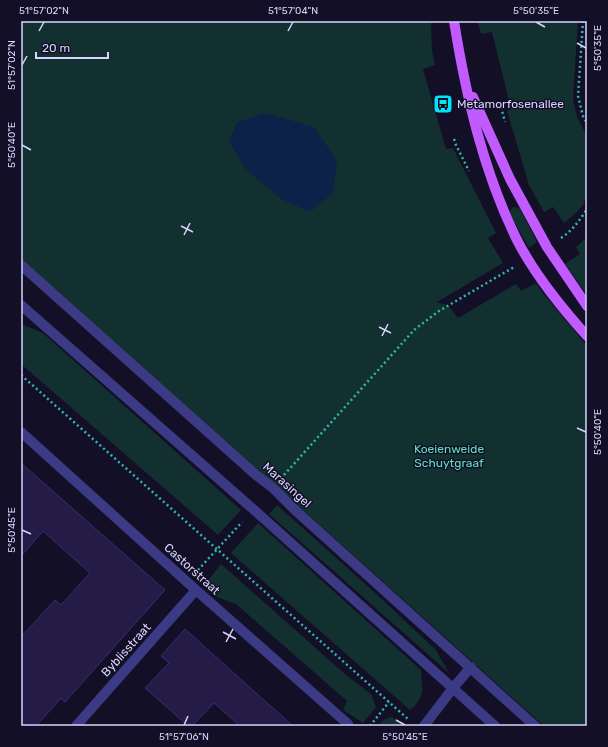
<svg xmlns="http://www.w3.org/2000/svg" width="608" height="747" font-family="Rubik,sans-serif">
  <style>
    .green { fill: #12302f; fill-rule: evenodd }
    .water { fill: #0c2248 }
    .building { fill: #241b47; stroke: #3b2d73 }
    .lines { fill: none; stroke-linecap: round; stroke-linejoin: round }
    .path { stroke: #2fb8b0; stroke-width: 2.5; stroke-dasharray: 2 3; stroke-linecap: butt }
    .minor { stroke: #3d3a85; stroke-width: 10 }
    .major { stroke: #c25bff; stroke-width: 10 }
    .ticks { fill: none; stroke: #d9d4ff; stroke-width: 1.5 }
    .labels { text-anchor: middle; stroke-width: 3; stroke-linejoin: round; paint-order: stroke }
    .poi-label { font-size: 12px; fill: #d9d4ff; stroke: #130f26; text-anchor: start }
    .park-label { font-size: 12px; fill: #5fe0c0; stroke: #130f26 }
    .street-label { font-size: 12px; fill: #d9d4ff; stroke: #130f26 }
    .neatline { fill: none; stroke: #d9d4ff; stroke-width: 1.5 }
    .ticks-label { font-size: 10px; text-anchor: middle; fill: #d9d4ff }
  </style>
  <rect width="100%" height="100%" fill="#130f26"/>
  <path class="green" d="M 21,21 L 431,21 L 432,51 L 435,65 L 423,69 L 446,149 L 453,148 L 496,233 L 488,238 L 503,263 L 437,302 L 449,306 L 458,318 L 516,284 L 521,291 L 536,283 L 542,292 L 587,346 L 587,726 L 544,726 L 284,493 L 21,263 ZM 238,122 L 247,170 L 229,141 Z
    M 477,21 L 578,21 L 573,100 L 577,117 L 587,136 L 587,195 L 583,205 L 575,214 L 564,223 L 553,207 L 544,212 L 529,185 L 507,111 L 511,109 L 492,32 L 481,34 Z
    M 513,207 L 515,207 L 520,209 L 537,242 L 529,248 L 510,214 L 510,211 Z
    M 587,237 L 587,295 L 565,264 L 580,254 L 576,247 Z
    M 21,324 L 43,333 L 241,510 L 218,535 L 21,364 Z
    M 277,505 L 373,591 L 436,650 L 449,673 L 269,514 Z
    M 258,523 L 421,670 C 422,689 426,697 410,710 L 231,553 Z
    M 221,564 L 346,675 L 371,694 L 376,707 L 363,723 L 343,710 L 347,701 L 236,604 L 214,596 L 207,582 Z
    M 392,717 L 400,722 L 398,726 L 377,726 L 385,719 Z"/>
  <path class="water" d="M 265,113 L 314,127 L 337,161 L 333,193 L 310,212 L 281,199 L 247,170 L 229,141 L 238,122 Z"/>
  <path class="building" d="M 21,463 L 165,590 L 65,702 L 61,698 L 36,726 L 21,726 L 21,637 L 55,600 L 61,605 L 90,573 L 43,531 L 21,556 Z
    M 185,629 L 257,694 L 293,726 L 240,726 L 214,703 L 192,726 L 188,726 L 169,709 L 145,688 L 169,663 L 161,656 Z"/>
  <g class="lines">
    <path class="path" d="M 583,21 L 578,96 L 583,116 L 587,123
      M 501,107 L 505,122
      M 454,139 L 456,145 L 469,171
      M 561,238 C 572,231 580,220 587,209
      M 21,375 L 408,719
      M 284,475 L 414,330 L 439,311 L 514,267
      M 198,570 L 242,522
      M 370,726 L 389,702"/>
    <path class="minor" d="M 21,265 L 256,475 L 273,488 L 295,510 L 535,726
      M 21,305 L 253,509 L 495,726
      M 21,432 L 196,590 L 348,724
      M 76,726 L 196,590
      M 424,726 L 453,688 L 471,667"/>
    <path class="major" d="M 454,21 C 466,96 483,170 516,238 C 534,274 560,306 587,336
      M 473,97 L 510,179 L 547,247 L 587,306"/>
  </g>
  <path class="ticks" d="M 536,22 L 545,27M 39,31 L 44,22M 288,31 L 293,22M 577,43 L 586,48M 22,65 L 27,56M 22,145 L 31,150M 181,226 L 193,232M 184,235 L 190,223M 379,327 L 391,333M 382,336 L 388,324M 577,428 L 586,432M 22,530 L 31,534M 223,632 L 236,639M 226,642 L 233,629M 396,720 L 405,725M 184,725 L 188,716"/>
  <defs>
    <symbol id="bus-square" viewBox="-11 -11 22 22"><rect x="-9" y="-9" width="18" height="18" rx="4" fill="#00e5ff" stroke="#130f26"/><path d="M-5-6H5V4H4V6H2V4H-2V6H-4V4H-5ZM-3.5-4V0h7V-4ZM-3.5 1.2v1.5H-2V1.2ZM2 1.2v1.5H3.5V1.2Z" fill="#111"/></symbol>
  </defs>
  <g fill-rule="evenodd">
    <use href="#bus-square" x="432" y="93" width="22" height="22"/>
  </g>
  <g class="labels">
    <g class="poi-label">
      <text x="457" y="108">Metamorfosenallee</text>
    </g>
    <g class="park-label">
      <text x="449" y="453">Koeienweide<tspan x="449" dy="14">Schuytgraaf</tspan></text>
    </g>
    <g class="street-label">
      <text transform="translate(287 485) rotate(42)" y="4">Marasingel</text>
      <text transform="translate(192 569) rotate(42)" y="4">Castorstraat</text>
      <text transform="translate(126 650) rotate(-48)" y="4">Byblisstraat</text>
    </g>
  </g>
  <rect width="608" height="747" fill="none" stroke="#130f26" stroke-width="44"/>
  <path d="M36 52v6h72v-6" fill="none" stroke="#d9d4ff" stroke-width="2"/>
  <text x="42" y="52" font-size="12" fill="#d9d4ff" stroke="#130f26" stroke-width="3" paint-order="stroke">20 m</text>
  <rect x="22" y="22" width="564" height="703" class="neatline"/>
  <g class="ticks-label">
    <text x="44" y="14">51°57'02"N</text>
    <text x="293" y="14">51°57'04"N</text>
    <text x="536" y="14">5°50'35"E</text>
    <text transform="translate(597 48) rotate(-90)" y="4">5°50'35"E</text>
    <text transform="translate(11 65) rotate(-90)" y="4">51°57'02"N</text>
    <text transform="translate(11 145) rotate(-90)" y="4">5°50'40"E</text>
    <text transform="translate(597 432) rotate(-90)" y="4">5°50'40"E</text>
    <text transform="translate(11 530) rotate(-90)" y="4">5°50'45"E</text>
    <text x="184" y="740">51°57'06"N</text>
    <text x="405" y="740">5°50'45"E</text>
  </g>
</svg>
